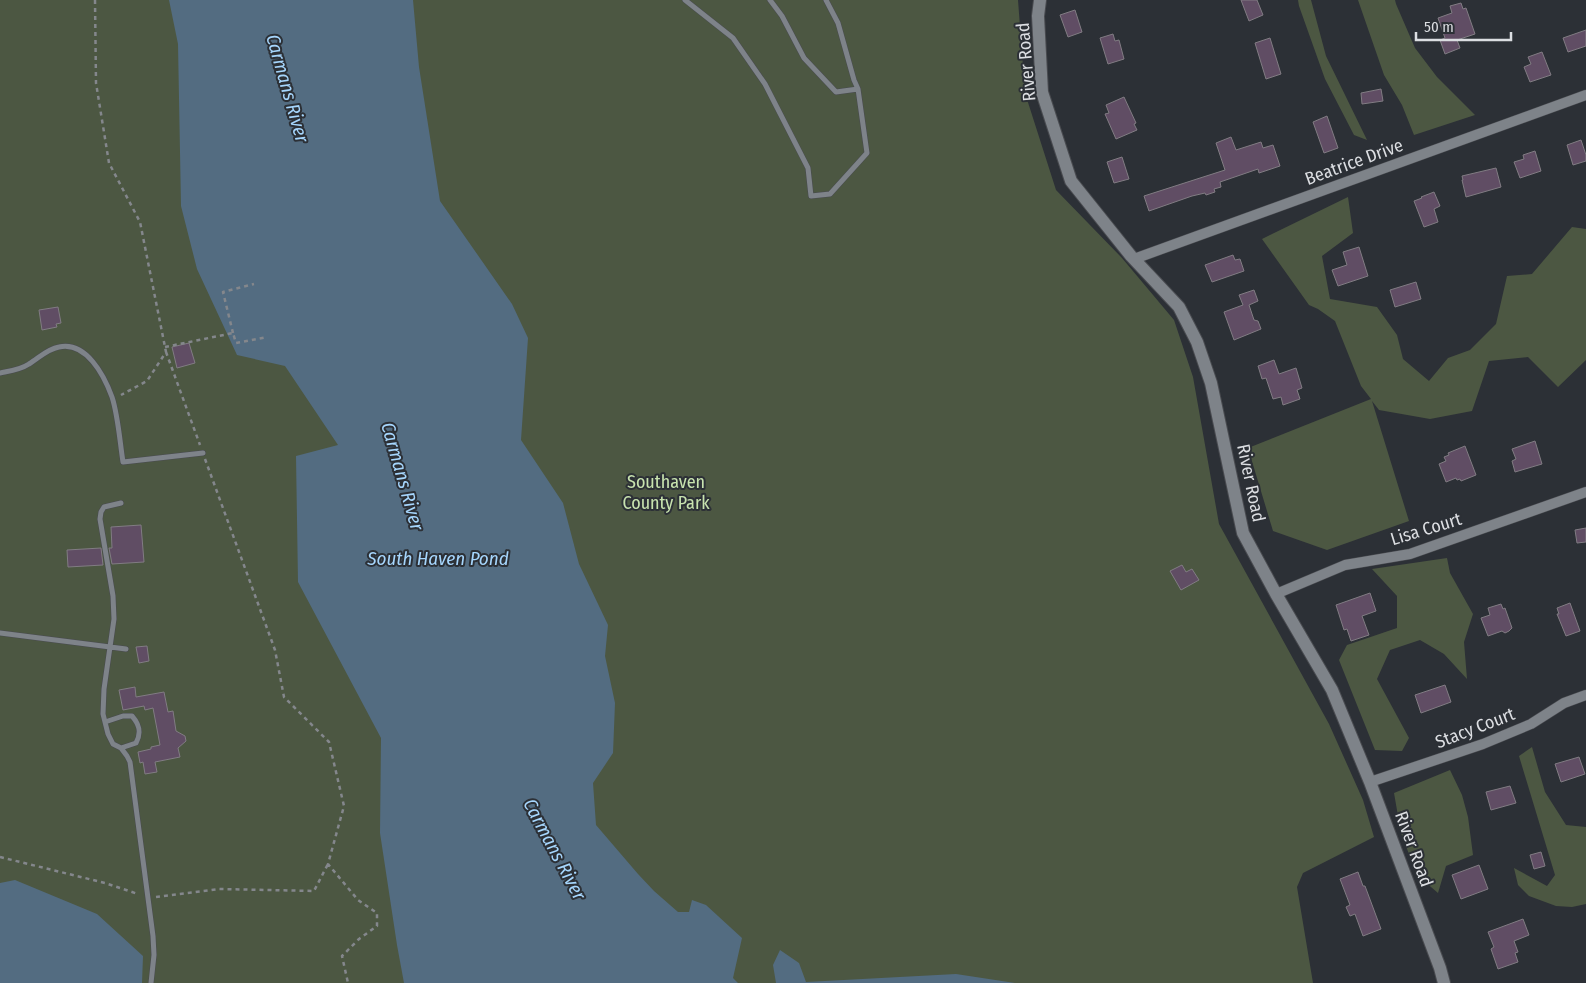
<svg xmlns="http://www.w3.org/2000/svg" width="1586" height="983" font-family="'Fira Sans Condensed',sans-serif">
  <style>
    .green { fill: #4c5742 }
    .water { fill: #536c81 }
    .building { fill: #604d64; stroke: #817c83 }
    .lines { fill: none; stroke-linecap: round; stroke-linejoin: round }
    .lane-casing { stroke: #494b50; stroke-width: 6 }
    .street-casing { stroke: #494b50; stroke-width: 11 }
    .secondary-casing { stroke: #494b50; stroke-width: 14 }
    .path { stroke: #84878c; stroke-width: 2.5; stroke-dasharray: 4 4; stroke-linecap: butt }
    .lane { stroke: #7e8389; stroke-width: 5 }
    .street { stroke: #7e8389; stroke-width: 10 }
    .secondary { stroke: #7e8389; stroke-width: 12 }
    .labels { text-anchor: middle; stroke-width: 4; stroke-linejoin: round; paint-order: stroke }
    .street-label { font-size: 18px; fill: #dcdee2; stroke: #2c3036 }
    .park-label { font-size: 18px; fill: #c8e3af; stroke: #2c3036 }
    .water-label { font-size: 19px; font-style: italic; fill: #a6d6fd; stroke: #2c3036 }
  </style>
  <rect width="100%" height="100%" fill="#2c3036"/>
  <path class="green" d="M 0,0 L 1018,0 L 1025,93 L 1056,190 L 1122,258 L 1174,320 L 1193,377 L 1219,524 L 1329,724 L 1363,800 L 1374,837 L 1303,873 L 1297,887 L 1313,983 L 0,983 Z
    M 1298,0 L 1311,0 L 1326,56 L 1367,140 L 1354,135 L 1325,79 L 1299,6 Z
    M 1358,0 L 1395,0 L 1396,4 L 1415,48 L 1437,77 L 1475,115 L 1414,135 L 1402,105 L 1384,75 Z
    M 1348,197 L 1353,233 L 1322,256 L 1330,299 L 1377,307 L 1397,335 L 1403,359 L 1429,381 L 1448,358 L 1470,350 L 1496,324 L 1507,276 L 1532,274 L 1572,227 L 1586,229 L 1586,360 L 1558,387 L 1528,357 L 1489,361 L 1472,411 L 1430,419 L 1379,410 L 1372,401 L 1409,521 L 1327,550 L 1273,531 L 1248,448 L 1371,399 L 1361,386 L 1335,321 L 1318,309 L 1309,305 L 1262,239 Z
    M 1447,558 L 1450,573 L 1473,614 L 1464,642 L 1467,679 L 1444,654 L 1420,640 L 1390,650 L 1377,679 L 1409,738 L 1402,751 L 1375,750 L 1339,660 L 1347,645 L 1397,628 L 1397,596 L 1372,569 Z
    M 1532,747 L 1545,792 L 1566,825 L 1586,827 L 1586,904 L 1572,907 L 1556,906 L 1529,896 L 1518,885 L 1514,868 L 1547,886 L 1555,875 L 1519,756 Z
    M 1450,770 L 1462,795 L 1468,817 L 1473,855 L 1446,866 L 1438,893 L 1417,875 L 1401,833 L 1394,793 Z"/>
  <path class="water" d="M 169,0 L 413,0 L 419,67 L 440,201 L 512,304 L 528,338 L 521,440 L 563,503 L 579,564 L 608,625 L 605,656 L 615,703 L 613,753 L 593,783 L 596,825 L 638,874 L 654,891 L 678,912 L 689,912 L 692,900 L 706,905 L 742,938 L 733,978 L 738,983 L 404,983 L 397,945 L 380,833 L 381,738 L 298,582 L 296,456 L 338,445 L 285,366 L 237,355 L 197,269 L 181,206 L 178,44 Z
    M 15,880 L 97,914 L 143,956 L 142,983 L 0,983 L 0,883 Z
    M 780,950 L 799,963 L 806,982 L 956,974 L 1015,983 L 776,983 L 773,965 Z"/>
  <path class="building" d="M 1241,0 L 1257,0 L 1263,15 L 1249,21 Z
    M 1461,3 L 1463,9 L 1466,8 L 1475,34 L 1457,40 L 1460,48 L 1445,54 L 1440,40 L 1445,38 L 1438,18 L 1452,13 L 1450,6 Z
    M 1075,10 L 1082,32 L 1068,37 L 1060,15 Z
    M 1586,30 L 1586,46 L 1568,52 L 1563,38 Z
    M 1113,34 L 1115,41 L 1119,40 L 1124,59 L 1108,64 L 1100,38 Z
    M 1270,38 L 1281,74 L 1266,79 L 1255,43 Z
    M 1542,52 L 1551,75 L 1530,82 L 1524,67 L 1531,64 L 1528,57 Z
    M 1381,89 L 1383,101 L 1362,104 L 1361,93 Z
    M 1124,97 L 1136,123 L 1134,124 L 1137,130 L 1116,139 L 1105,114 L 1109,113 L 1106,105 Z
    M 1327,116 L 1338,148 L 1324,153 L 1313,122 Z
    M 1231,137 L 1236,150 L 1261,142 L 1263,148 L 1273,145 L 1280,166 L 1259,173 L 1258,169 L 1220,182 L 1221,187 L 1214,189 L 1215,192 L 1206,195 L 1205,193 L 1192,196 L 1149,211 L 1144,196 L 1225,170 L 1216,143 Z
    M 1581,140 L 1586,155 L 1586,161 L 1573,165 L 1567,145 Z
    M 1535,151 L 1541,171 L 1520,178 L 1514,162 L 1524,159 L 1523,155 Z
    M 1122,157 L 1129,179 L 1114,183 L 1107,162 Z
    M 1496,168 L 1501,187 L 1466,197 L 1462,180 L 1463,180 L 1462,176 Z
    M 1434,192 L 1440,206 L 1434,209 L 1438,222 L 1424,227 L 1414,201 L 1422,198 L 1421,197 Z
    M 1359,247 L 1368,276 L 1338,286 L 1332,270 L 1347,265 L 1343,252 Z
    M 1233,255 L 1235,260 L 1240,259 L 1244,271 L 1212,282 L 1205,265 Z
    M 1416,282 L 1421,299 L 1395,307 L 1390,290 Z
    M 1254,290 L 1258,301 L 1249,305 L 1254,320 L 1258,321 L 1261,329 L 1234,340 L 1224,312 L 1243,305 L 1239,295 Z
    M 58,307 L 61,323 L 56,324 L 57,327 L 42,330 L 39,310 Z
    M 189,343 L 195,363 L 177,368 L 172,347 Z
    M 1274,360 L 1279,374 L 1296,368 L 1302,388 L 1297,390 L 1300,399 L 1283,405 L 1281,397 L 1273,399 L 1266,378 L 1262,379 L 1258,366 Z
    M 1535,441 L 1542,464 L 1515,472 L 1512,461 L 1516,459 L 1512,449 Z
    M 1465,446 L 1476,475 L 1461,481 L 1460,479 L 1457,480 L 1456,478 L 1446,482 L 1439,464 L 1446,461 L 1444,457 L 1449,455 L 1448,453 Z
    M 141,525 L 144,562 L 112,564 L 109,548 L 112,548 L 111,527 Z
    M 1586,528 L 1586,542 L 1577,543 L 1575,530 Z
    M 101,548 L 103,565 L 68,567 L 67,550 Z
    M 1182,565 L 1186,572 L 1192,569 L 1199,580 L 1181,590 L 1170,571 Z
    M 1370,593 L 1376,611 L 1362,616 L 1369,635 L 1351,641 L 1347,629 L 1344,630 L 1336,605 Z
    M 1570,603 L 1580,631 L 1566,636 L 1557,614 L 1559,614 L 1557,608 Z
    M 1501,604 L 1503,609 L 1505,608 L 1512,628 L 1509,631 L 1505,633 L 1502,631 L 1488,636 L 1481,618 L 1490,615 L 1488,608 Z
    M 147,646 L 149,661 L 139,663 L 136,647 Z
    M 1445,685 L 1451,702 L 1421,713 L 1415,695 Z
    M 135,687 L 136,697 L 164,692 L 168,712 L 173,711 L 176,731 L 185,736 L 186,741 L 178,748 L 180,757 L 155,762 L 157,772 L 145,774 L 143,762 L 140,763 L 138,752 L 151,749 L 151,747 L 160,745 L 153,708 L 145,710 L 144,706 L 123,710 L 119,690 Z
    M 1579,757 L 1585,774 L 1561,782 L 1555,764 Z
    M 1510,786 L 1516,803 L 1491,810 L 1486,792 Z
    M 1541,852 L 1545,866 L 1534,869 L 1530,855 Z
    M 1479,865 L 1488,889 L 1461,899 L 1452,875 Z
    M 1358,872 L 1363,886 L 1365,886 L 1381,929 L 1363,936 L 1355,914 L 1350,916 L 1346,907 L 1350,905 L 1340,879 Z
    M 1523,919 L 1529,935 L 1514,941 L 1518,952 L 1515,953 L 1518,962 L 1498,969 L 1491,949 L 1494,947 L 1488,932 Z"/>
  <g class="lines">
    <defs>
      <path id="lane" d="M 685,0 L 733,38 L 765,84 L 808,168 L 811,196 L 830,194 L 867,153 L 858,89 L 854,80 L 838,23 L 826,0
        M 770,0 L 782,16 L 804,58 L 836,92 L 858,89
        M 0,373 C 10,371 20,370 29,364 C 39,358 47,349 59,347 C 86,341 104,375 112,397 C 118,415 120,443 123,462 L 203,453
        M 121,503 L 104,507 L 101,512 L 100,519 L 113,596 L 114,619 L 104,689 L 103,714 L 108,734 L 113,744 L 121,748 L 127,756 L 130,762 L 153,936 L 154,955 L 151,983
        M 0,633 L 126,649
        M 105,722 L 123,716 L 132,716 C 139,724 142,732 136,743 L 121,748"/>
      <path id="street" d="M 1134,259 L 1586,95
        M 1276,594 L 1345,565 L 1410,554 L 1586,492
        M 1370,782 L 1483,744 L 1531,724 L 1564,703 L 1586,695"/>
      <path id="secondary" d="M 1040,0 L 1038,16 L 1042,92 L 1071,181 L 1131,256 L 1179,307 L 1197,342 L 1211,383 L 1243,533 L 1276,594 L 1332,690 L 1370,782 L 1440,968 L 1444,983"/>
    </defs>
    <use href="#lane" class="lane-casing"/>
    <use href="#street" class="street-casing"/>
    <use href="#secondary" class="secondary-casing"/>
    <path class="path" d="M 95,0 L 96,83 L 109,163 L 140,222 L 166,352 L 147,381 L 121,395
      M 233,333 L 223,292 L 254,284
      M 165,347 L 233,333 L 236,343 L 267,337
      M 166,352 L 200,445
      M 205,459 L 275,650 L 284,697 L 329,742 L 344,806 L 328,864 L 358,900 L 377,913 L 377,926 L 359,939 L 342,956 L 348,983
      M 0,857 L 105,883 L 138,894
      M 156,897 L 219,889 L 314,891 L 328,864"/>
    <use href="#lane" class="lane"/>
    <use href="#street" class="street"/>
    <use href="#secondary" class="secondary"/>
  </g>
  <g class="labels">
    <g class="street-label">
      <text transform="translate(1026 62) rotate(-95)" y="6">River Road</text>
      <text transform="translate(1354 162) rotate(-20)" y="6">Beatrice Drive</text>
      <text transform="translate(1251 483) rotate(78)" y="6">River Road</text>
      <text transform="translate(1426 529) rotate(-17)" y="6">Lisa Court</text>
      <text transform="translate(1475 728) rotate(-21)" y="6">Stacy Court</text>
      <text transform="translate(1414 849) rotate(70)" y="6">River Road</text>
    </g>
    <g class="park-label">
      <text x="666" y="488">Southaven<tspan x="666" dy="21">County Park</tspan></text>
    </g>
    <g class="water-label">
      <text transform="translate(288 88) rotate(74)" y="7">Carmans River</text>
      <text transform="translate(403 476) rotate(74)" y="7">Carmans River</text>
      <text x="438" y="565">South Haven Pond</text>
      <text transform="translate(555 849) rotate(62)" y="7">Carmans River</text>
    </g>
  </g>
  <path d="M1416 32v8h95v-8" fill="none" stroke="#dcdee2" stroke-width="2.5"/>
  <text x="1424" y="32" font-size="15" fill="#dcdee2" stroke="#2c3036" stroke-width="4" paint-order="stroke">50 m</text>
</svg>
